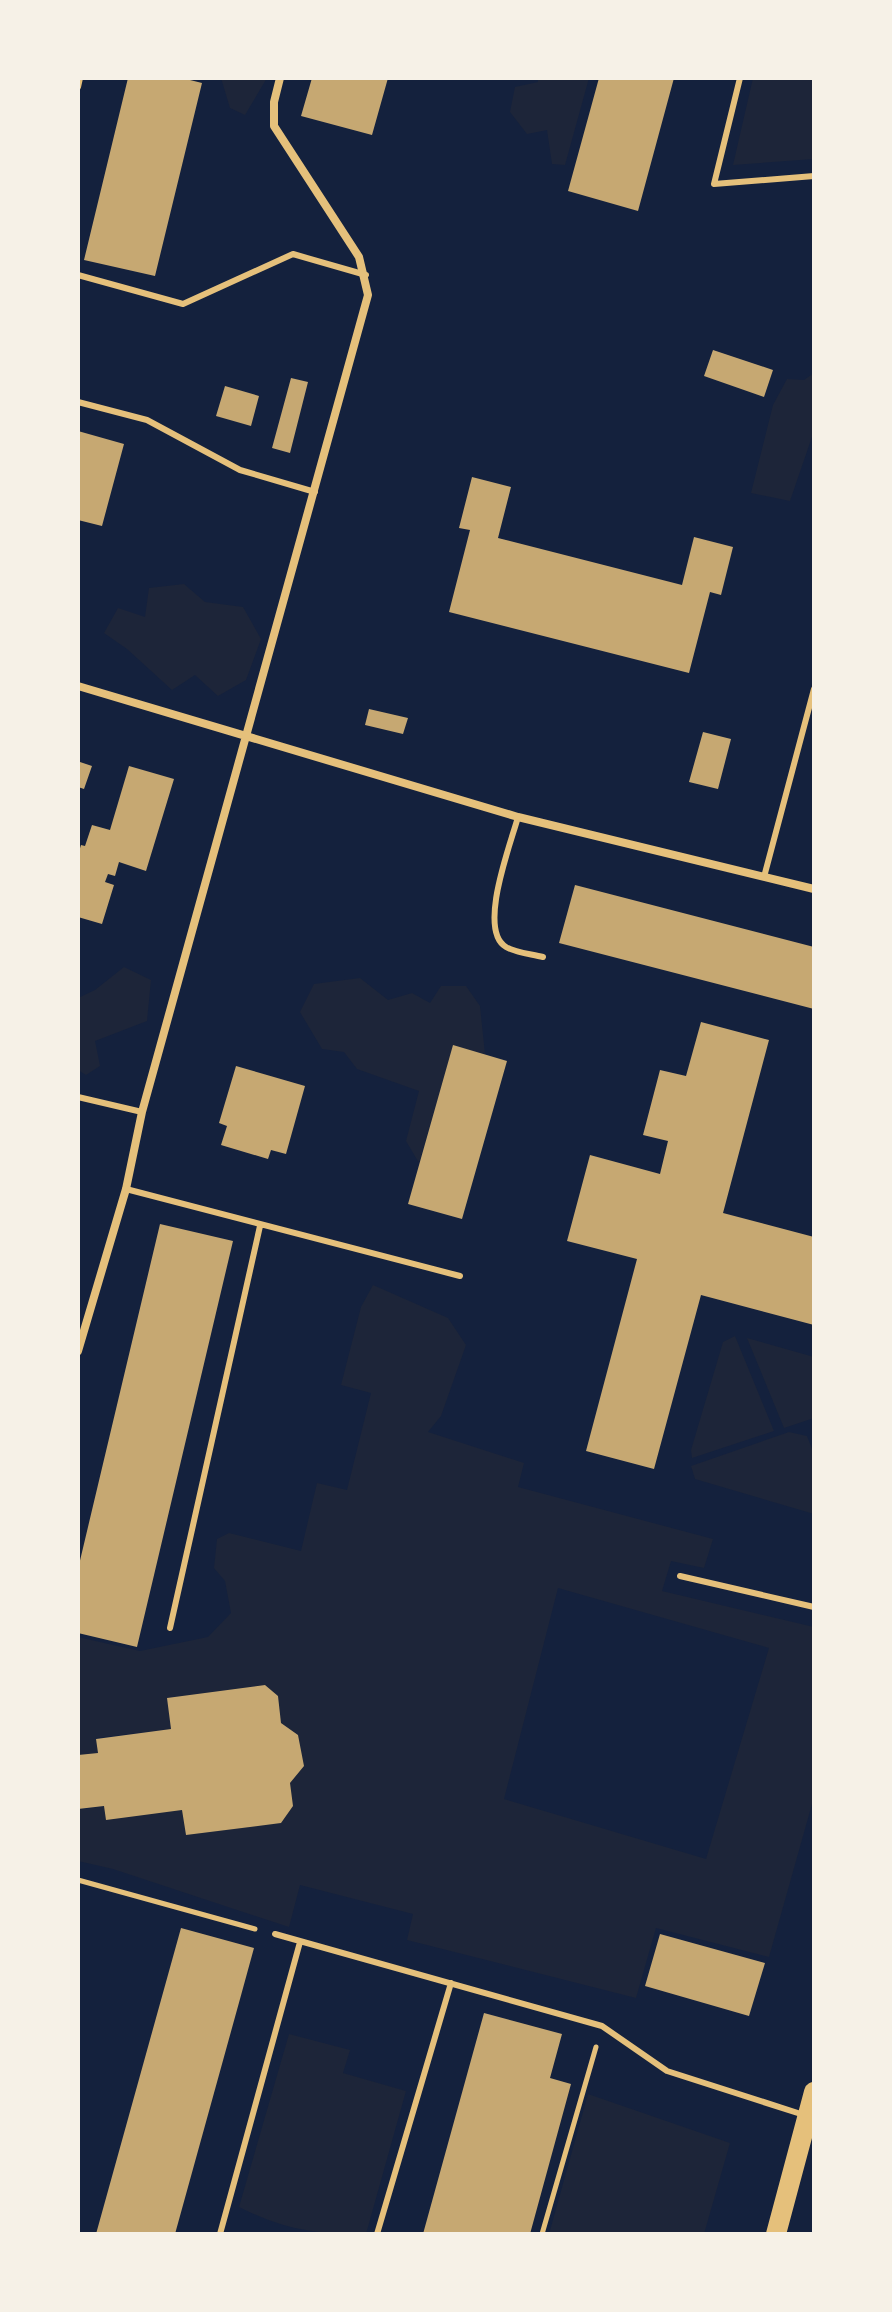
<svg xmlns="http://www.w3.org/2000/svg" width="892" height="2312" font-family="'Times New Roman',serif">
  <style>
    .green { fill: #1d2539; fill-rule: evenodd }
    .building { fill: #c6a872 }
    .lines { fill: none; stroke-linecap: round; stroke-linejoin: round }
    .path { stroke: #e5c07b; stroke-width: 5 }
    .service { stroke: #e5c07b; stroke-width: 6 }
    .minor { stroke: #e5c07b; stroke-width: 8 }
    .primary { stroke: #e5c07b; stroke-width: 20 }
  </style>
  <rect width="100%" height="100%" fill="#14213d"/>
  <path class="green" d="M 221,78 L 267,78 L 245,115 L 230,108 Z
    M 538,78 L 589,78 L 565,165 L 552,164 L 547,130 L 527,134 L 510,112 L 515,87 L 538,82 Z
    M 753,78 L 814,78 L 814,159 L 733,165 Z
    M 814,373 L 814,431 L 790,501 L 751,493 L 773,405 L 787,379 L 804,380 Z
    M 184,584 L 205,602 L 243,607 L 261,639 L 246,680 L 218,696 L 195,675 L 172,690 L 127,649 L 104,633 L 118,608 L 145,617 L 149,588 Z
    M 124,967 L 151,980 L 147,1021 L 95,1041 L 100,1066 L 86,1075 L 78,1070 L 78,998 L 95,990 Z
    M 360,978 L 388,1000 L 412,993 L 430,1003 L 441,986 L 466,986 L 480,1006 L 485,1054 L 453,1046 L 419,1163 L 406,1141 L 419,1091 L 357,1069 L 344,1052 L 322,1049 L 300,1012 L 314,984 Z
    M 373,1285 L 448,1318 L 466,1345 L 441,1416 L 428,1432 L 524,1463 L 518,1487 L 713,1539 L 704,1568 L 671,1561 L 662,1591 L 814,1627 L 814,1797 L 769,1957 L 656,1928 L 636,1998 L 407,1940 L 413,1914 L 300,1885 L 289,1927 L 113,1869 L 78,1861 L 78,1810 L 104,1806 L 182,1810 L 186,1835 L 280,1823 L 290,1783 L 304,1766 L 298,1735 L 281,1723 L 278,1696 L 265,1685 L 168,1698 L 171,1729 L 96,1738 L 98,1753 L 78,1755 L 78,1637 L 140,1651 L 208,1637 L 231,1613 L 225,1581 L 214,1568 L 217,1539 L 229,1533 L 301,1551 L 317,1483 L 347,1490 L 371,1393 L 341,1385 L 361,1307 ZM 558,1588 L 769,1648 L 706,1859 L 504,1799 Z
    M 735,1336 L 774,1431 L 692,1458 L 691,1450 L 723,1342 Z
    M 747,1338 L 814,1357 L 814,1418 L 784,1428 Z
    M 789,1432 L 807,1436 L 814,1454 L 814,1514 L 695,1479 L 691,1466 Z
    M 289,2034 L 350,2050 L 343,2073 L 406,2091 L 366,2234 C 314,2234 285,2230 239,2207 Z
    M 588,2094 L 730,2143 L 704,2234 L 549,2234 Z"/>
  <path class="building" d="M 128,78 L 182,78 L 202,83 L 155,276 L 84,260 Z
    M 312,78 L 388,78 L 372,135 L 301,116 Z
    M 599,78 L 674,78 L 638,211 L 568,191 Z
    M 713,350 L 773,370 L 764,397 L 704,376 Z
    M 291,378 L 308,382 L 290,453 L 272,448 Z
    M 225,386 L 259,396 L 251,426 L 216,416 Z
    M 78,431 L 124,444 L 102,526 L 78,520 Z
    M 472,477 L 511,487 L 498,538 L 682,585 L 694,537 L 733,547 L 721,595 L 710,592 L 689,673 L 449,612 L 470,530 L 459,528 Z
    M 369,709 L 408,718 L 403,734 L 365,725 Z
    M 703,732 L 731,739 L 718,789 L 689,782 Z
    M 80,762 L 92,766 L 84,789 L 78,787 Z
    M 129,766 L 174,779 L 146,871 L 119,862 L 115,876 L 108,874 L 105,882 L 114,885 L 102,924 L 78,917 L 78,855 L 81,845 L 85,846 L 92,825 L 110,830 Z
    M 575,885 L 814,947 L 814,1009 L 559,943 Z
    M 701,1022 L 769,1040 L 723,1213 L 814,1237 L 814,1325 L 701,1295 L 654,1469 L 586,1451 L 637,1259 L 567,1241 L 590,1155 L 660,1174 L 668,1141 L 643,1135 L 660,1070 L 686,1076 Z
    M 453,1045 L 507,1061 L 462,1219 L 408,1204 Z
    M 236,1066 L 305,1086 L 286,1154 L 271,1150 L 268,1159 L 221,1145 L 227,1126 L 219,1123 Z
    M 160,1224 L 233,1241 L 137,1647 L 78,1633 L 78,1569 Z
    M 265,1685 L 278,1696 L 281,1723 L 298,1735 L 304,1766 L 290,1783 L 293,1806 L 281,1823 L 186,1835 L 182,1810 L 106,1820 L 104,1806 L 78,1809 L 78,1755 L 98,1753 L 96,1739 L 171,1729 L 167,1698 Z
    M 181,1928 L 254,1948 L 240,1999 L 175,2234 L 96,2234 Z
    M 660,1934 L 765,1963 L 749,2016 L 645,1986 Z
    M 484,2013 L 562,2034 L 550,2078 L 571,2084 L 530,2234 L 423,2234 Z"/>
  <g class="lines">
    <path class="path" d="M 78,1880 L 255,1929
      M 542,2234 L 596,2047"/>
    <path class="service" d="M 740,78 L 714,184 L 814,176
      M 78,87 L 80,78
      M 78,275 L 183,304 L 293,254 L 366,275
      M 78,402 L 147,420 L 240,470 L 315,492
      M 518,817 C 511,843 477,930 506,947 C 516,953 532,954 543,957
      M 764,877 L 814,689
      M 78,1097 L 142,1112
      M 126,1189 L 460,1276
      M 680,1576 L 814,1607
      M 170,1628 L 260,1226
      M 275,1934 L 602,2026 L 667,2071 L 804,2115
      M 220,2234 L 300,1942
      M 377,2234 L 451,1983"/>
    <path class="minor" d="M 78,686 L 518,817 L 814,889
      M 78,1351 L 126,1189 L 142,1112 L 368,295 L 359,257 L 274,126 L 274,102 L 280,78"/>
    <path class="primary" d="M 776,2234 L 814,2092"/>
  </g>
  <rect width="892" height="2312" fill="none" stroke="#f6f1e7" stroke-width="160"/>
</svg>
